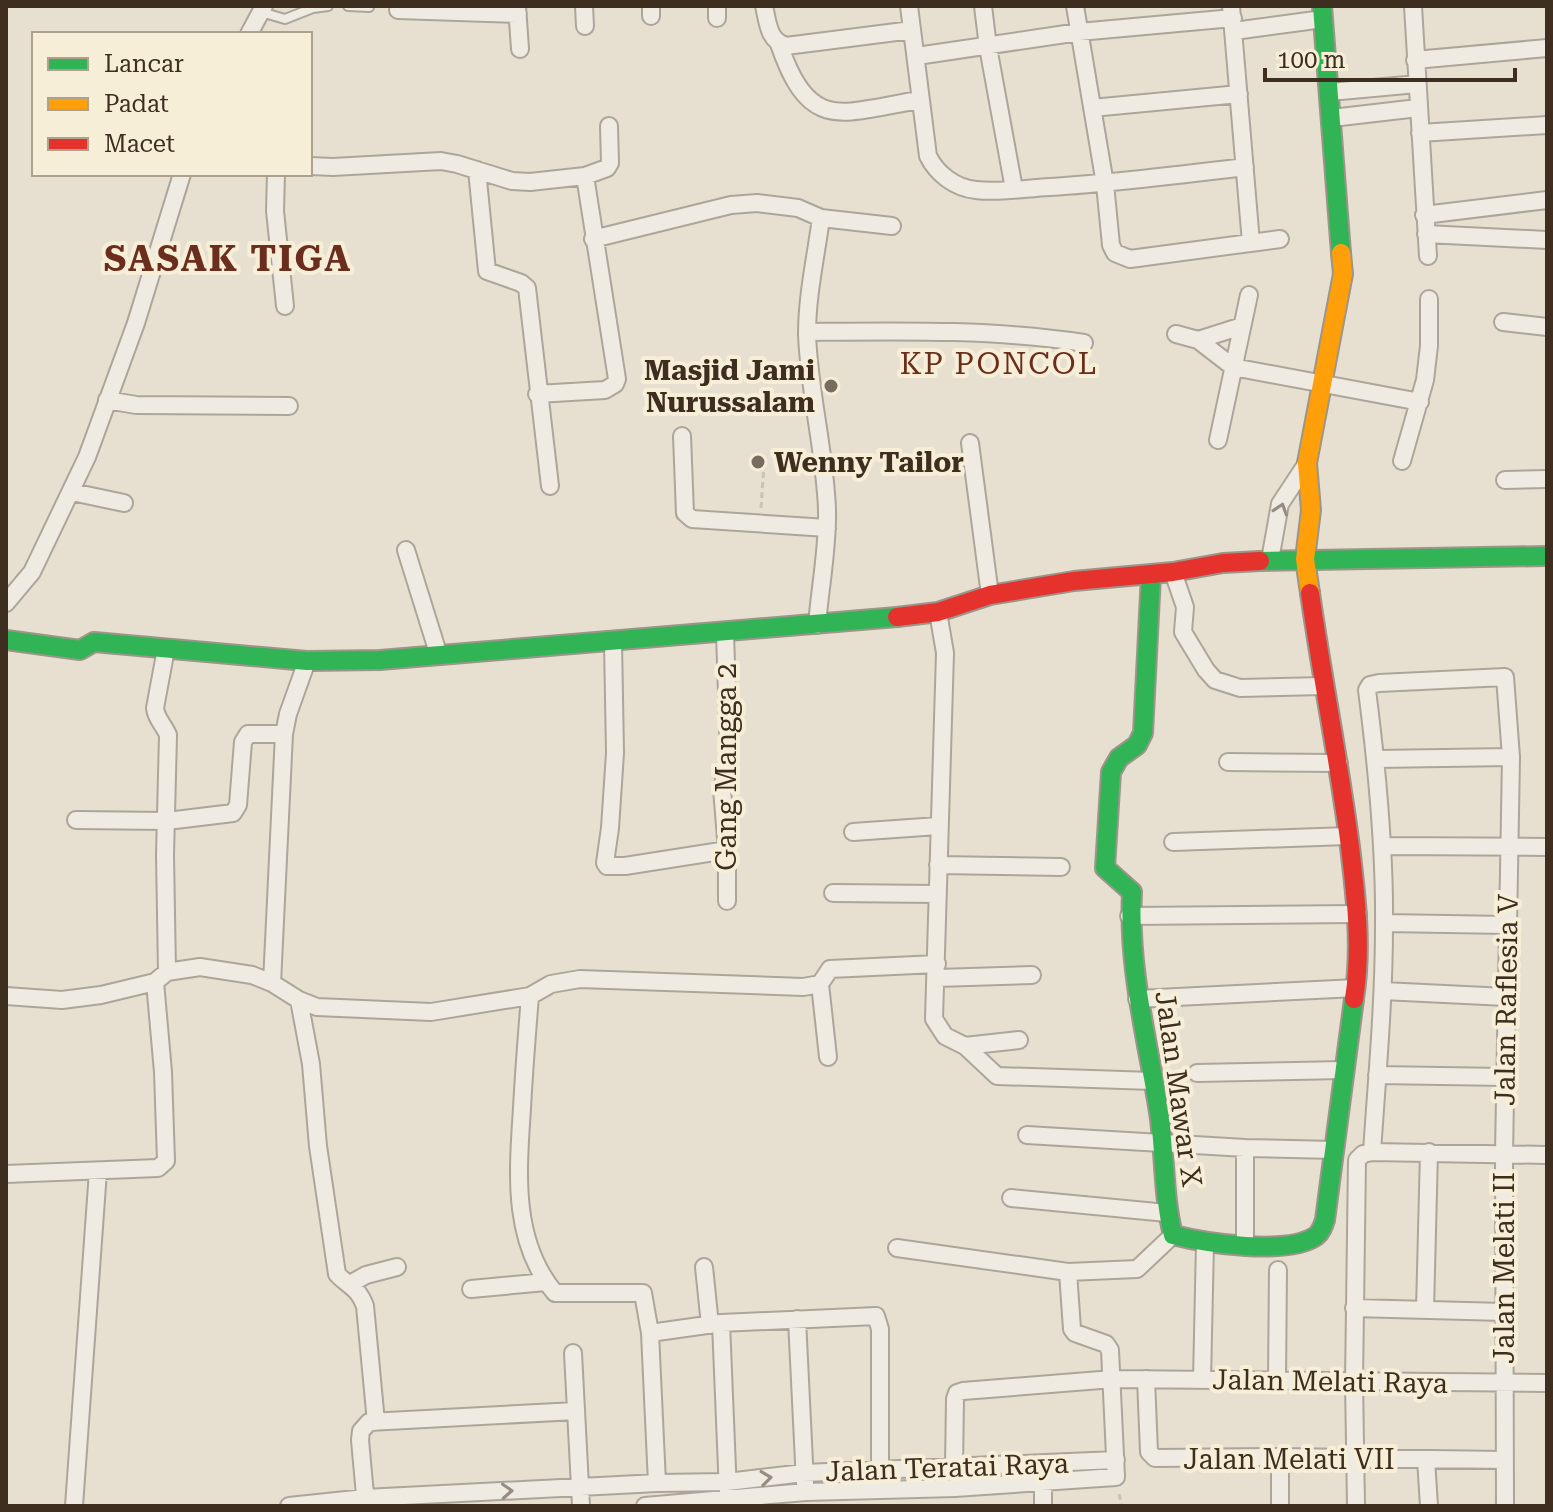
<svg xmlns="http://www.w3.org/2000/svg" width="1553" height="1512" font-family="'Roboto Serif',serif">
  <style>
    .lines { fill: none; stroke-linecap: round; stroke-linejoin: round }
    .lane-casing { stroke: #ada599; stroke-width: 12 }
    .street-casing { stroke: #ada599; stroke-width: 20 }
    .fast-casing { stroke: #9c958a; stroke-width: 22 }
    .slow-casing { stroke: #9c958a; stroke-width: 22 }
    .jam-casing { stroke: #9c958a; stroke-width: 22 }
    .path { stroke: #c8c2b9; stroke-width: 3; stroke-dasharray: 6 4; stroke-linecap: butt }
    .lane { stroke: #efebe3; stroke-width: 8 }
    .street { stroke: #efebe3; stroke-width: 16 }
    .fast { stroke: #30b455; stroke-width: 18 }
    .slow { stroke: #ff9f0a; stroke-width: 18 }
    .jam { stroke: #e5322d; stroke-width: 18 }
    .oneway { stroke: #968c82 }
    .poi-dot { fill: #786c5e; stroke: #f7eed8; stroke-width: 3 }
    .labels { text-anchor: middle; stroke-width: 8; stroke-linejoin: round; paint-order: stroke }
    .poi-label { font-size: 28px; font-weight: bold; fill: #3d2e20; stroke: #f7eed8; text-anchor: end }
    .street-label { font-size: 28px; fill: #3d2e20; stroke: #f7eed8 }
    .neighbourhood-label { font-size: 30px; letter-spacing: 2px; fill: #6b2e1e; stroke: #f7eed8 }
    .district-label { font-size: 36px; font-weight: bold; letter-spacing: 2px; fill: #6b2e1e; stroke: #f7eed8 }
  </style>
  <rect width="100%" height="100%" fill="#e7e0d1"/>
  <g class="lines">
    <defs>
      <path id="lane" d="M 348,6 L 369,7
        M 261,12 L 285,19 L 313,8 L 328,6"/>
      <path id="street" d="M 517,6 L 520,49
        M 584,6 L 585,26
        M 764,6 C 768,23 768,40 786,46 L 912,30
        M 909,6 L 928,156 C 937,174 955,188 976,190 C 1000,193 1026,188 1050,187 C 1115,183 1180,175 1245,167
        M 983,6 L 988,47 L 1014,189
        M 1075,6 L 1105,184 L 1111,245 L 1115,253 L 1130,259 L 1280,239
        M 1231,6 L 1251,243
        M 1413,6 L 1428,256
        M 398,10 L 518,14
        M 651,16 L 651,6
        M 717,18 L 717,6
        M 1234,31 L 1323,19
        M 249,34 L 264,6
        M 779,44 C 810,135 842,112 920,100
        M 917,56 L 1079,32 L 1233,18
        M 1415,60 L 1547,48
        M 1330,92 L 1417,84
        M 1092,108 L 1239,94
        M 1332,118 L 1418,108
        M 1420,133 L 1547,125
        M 310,166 L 333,167 L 441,161 L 457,164 L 512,181 L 530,182 L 585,176 L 607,168 L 610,163 L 609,126
        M 477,170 L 487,271 L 521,283 L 527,288 L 550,486
        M 276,174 L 275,211 L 285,306
        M 1424,215 L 1547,200
        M 1426,234 L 1547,240
        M 593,239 L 731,205 L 757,203 L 798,208 L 821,218 L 892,226
        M 1503,322 L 1547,327
        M 807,332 C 900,331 993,329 1084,343
        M 1176,334 L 1198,340 L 1242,326
        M 1198,340 L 1233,367 L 1420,402
        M 537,394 L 605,390 L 615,384 L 617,379 L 585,176
        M 107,400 L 136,405 L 289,406
        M 682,436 L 685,513 L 692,519 L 827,528
        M 1218,440 L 1249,295
        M 970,443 L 990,595
        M 1402,461 L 1425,380 L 1429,346 L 1429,299
        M 1505,480 L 1547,479
        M 72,492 L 124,503
        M 406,550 L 439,656
        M 1270,560 L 1280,504 L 1307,463
        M 1173,572 L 1185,607 L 1183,632 L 1206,670 L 1215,680 L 1240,688 L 1323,686
        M 6,603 L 32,572 L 87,457 L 136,323 L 182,174
        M 938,612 L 945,653 L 934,1019 L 945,1036 L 965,1046 L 997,1076 L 1153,1081
        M 817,625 C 820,587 828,548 827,510 C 825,450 809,393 807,334 C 807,295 816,256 821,218
        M 725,633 L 729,757 L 722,789 L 727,850 L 727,901
        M 613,642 L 615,753 L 610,828 L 605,863 L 607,866 L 625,866 L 727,850
        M 166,649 L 155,708 C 156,719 164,725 168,735 L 165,855 L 167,972
        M 1376,759 L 1511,757
        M 1228,762 L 1339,763
        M 76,820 L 167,821 L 233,813 L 238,805 L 243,742 L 248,734 L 284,734
        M 853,832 L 938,826
        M 1173,842 L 1348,836
        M 1382,846 L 1547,847
        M 938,865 L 1061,867
        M 833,893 L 938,894
        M 1129,916 L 1358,914
        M 1385,923 L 1508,925
        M 937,978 L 1032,975
        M 272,983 L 284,734 L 288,714 L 307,661
        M 820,984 L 828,1057
        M 1383,991 L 1506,997
        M 6,996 L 62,1000 L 101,995 L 155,982 L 167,972 L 200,967 L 252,975 L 272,983 L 299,1000 L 317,1007 L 431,1012 L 530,996 L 551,984 L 580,979 L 803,987 L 820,984 L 830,969 L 937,964
        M 530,996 C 527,1033 524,1070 522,1108 C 518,1171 511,1240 555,1293 L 643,1293 L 650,1333 L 657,1483
        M 1137,999 L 1356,988
        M 299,1000 L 311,1064 L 318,1146 L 337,1274 C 349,1287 358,1287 365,1306 L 376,1422
        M 965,1046 L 1019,1040
        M 1197,1073 L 1343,1070
        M 1377,1075 L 1505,1077
        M 1027,1135 L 1245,1148 L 1334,1150
        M 1372,1152 C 1377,1077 1384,1002 1384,926 C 1385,847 1377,768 1367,690 L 1370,685 L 1379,683 L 1505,677 L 1511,757 L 1504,1154 L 1505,1506
        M 6,1174 L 158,1168 L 166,1161 L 163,1072 L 155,982
        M 1011,1198 L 1167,1213
        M 1245,1244 L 1245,1148
        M 897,1248 L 1068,1272
        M 704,1267 L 710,1325
        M 350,1284 L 366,1275 L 397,1267
        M 471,1289 L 546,1282
        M 1354,1308 L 1504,1312
        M 1425,1310 L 1429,1152
        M 797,1319 L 805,1483
        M 721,1323 L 728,1493
        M 650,1333 L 721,1323 L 876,1316 L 880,1329 L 880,1470
        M 573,1353 L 581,1506
        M 1146,1379 L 1149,1452 L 1155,1458 L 1280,1457 L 1505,1460
        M 1202,1380 L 1205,1243
        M 1277,1380 L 1278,1270
        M 1280,1457 L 1280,1506
        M 1426,1459 L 1429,1506
        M 954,1466 L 955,1399 L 957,1393 L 963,1391 L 1113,1379 L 1547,1383
        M 74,1506 L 98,1171
        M 289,1506 L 365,1498 L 657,1483 L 727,1482 L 804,1473 L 1116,1460
        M 366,1506 L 360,1440 L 361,1431 L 369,1422 L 576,1411
        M 645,1506 L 806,1492 L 955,1488 L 1116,1477 L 1110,1350 L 1106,1344 L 1075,1333 L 1072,1329 L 1068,1272 L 1137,1269 L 1173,1235
        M 1043,1506 L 1043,1476
        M 1356,1506 L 1354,1382 L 1357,1160 L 1363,1154 L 1372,1152 L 1547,1155"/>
      <path id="fast" d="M 1322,6 L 1341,253
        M 1260,561 L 1547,556
        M 1151,575 L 1143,733 L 1137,745 L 1119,758 L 1111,772 L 1105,868 L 1132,892 C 1128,968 1147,1038 1159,1112 C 1165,1153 1163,1195 1173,1235 C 1205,1243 1287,1256 1316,1236 C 1321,1232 1323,1226 1325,1220 L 1354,999
        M 6,640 L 80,650 L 94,642 L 307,661 L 380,660 L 897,617"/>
      <path id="slow" d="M 1310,593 L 1305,559 L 1311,510 L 1307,463 L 1343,274 L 1341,253"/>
      <path id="jam" d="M 1310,593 C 1322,678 1339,761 1350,847 C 1356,897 1362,948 1354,999
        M 897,617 L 938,612 L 990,595 L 1074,581 L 1173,572 L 1223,563 L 1260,561"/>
    </defs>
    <use href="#lane" class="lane-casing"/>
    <use href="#street" class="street-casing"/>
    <use href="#fast" class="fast-casing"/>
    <use href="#slow" class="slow-casing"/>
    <use href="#jam" class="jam-casing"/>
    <path class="path" d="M 761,508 L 764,464
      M 1119,1494 L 1122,1506"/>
    <use href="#lane" class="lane"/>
    <use href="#street" class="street"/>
    <use href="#fast" class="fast"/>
    <use href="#slow" class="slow"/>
    <use href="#jam" class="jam"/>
  </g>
  <defs><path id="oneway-chevron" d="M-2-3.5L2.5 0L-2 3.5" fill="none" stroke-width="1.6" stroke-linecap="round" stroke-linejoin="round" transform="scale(2)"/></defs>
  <g class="oneway">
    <use href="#oneway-chevron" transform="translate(1281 509) rotate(-72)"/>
    <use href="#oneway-chevron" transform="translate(766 1478) rotate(-7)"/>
    <use href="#oneway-chevron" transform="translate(507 1491) rotate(-3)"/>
  </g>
  <g class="poi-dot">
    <circle cx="831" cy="386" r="8"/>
    <circle cx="758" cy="462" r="8"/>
  </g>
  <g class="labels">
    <g class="poi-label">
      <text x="815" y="380">Masjid Jami<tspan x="815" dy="32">Nurussalam</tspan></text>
      <text x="774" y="472" text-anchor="start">Wenny Tailor</text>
    </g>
    <g class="street-label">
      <text transform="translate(726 767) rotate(-90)" y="10">Gang Mangga 2</text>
      <text transform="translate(1506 1000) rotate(-89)" y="10">Jalan Raflesia V</text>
      <text transform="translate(1179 1089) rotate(82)" y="10">Jalan Mawar X</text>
      <text transform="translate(1504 1268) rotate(-90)" y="10">Jalan Melati II</text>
      <text transform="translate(1330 1381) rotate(1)" y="10">Jalan Melati Raya</text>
      <text x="1289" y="1469">Jalan Melati VII</text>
      <text transform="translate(947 1467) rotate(-2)" y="10">Jalan Teratai Raya</text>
    </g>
    <g class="neighbourhood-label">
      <text x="999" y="374">KP PONCOL</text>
    </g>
    <g class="district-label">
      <text x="228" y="271">SASAK TIGA</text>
    </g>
  </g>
  <rect width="1553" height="1512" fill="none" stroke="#3d2e20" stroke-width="16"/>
  <rect x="32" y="32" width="280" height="144" fill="#f7eed8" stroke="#ada18e" stroke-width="2"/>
  <rect x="48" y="58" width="40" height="12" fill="#30b455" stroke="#ada18e" stroke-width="2"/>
  <text x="104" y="72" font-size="24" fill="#3d2e20">Lancar</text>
  <rect x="48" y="98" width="40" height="12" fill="#ff9f0a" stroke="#ada18e" stroke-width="2"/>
  <text x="104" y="112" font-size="24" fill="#3d2e20">Padat</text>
  <rect x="48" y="138" width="40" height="12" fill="#e5322d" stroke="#ada18e" stroke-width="2"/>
  <text x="104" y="152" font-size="24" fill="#3d2e20">Macet</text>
  <path d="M1265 68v12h250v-12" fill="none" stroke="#3d2e20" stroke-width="4"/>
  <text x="1277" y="68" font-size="24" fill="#3d2e20" stroke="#f7eed8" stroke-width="6" paint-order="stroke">100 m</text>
</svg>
